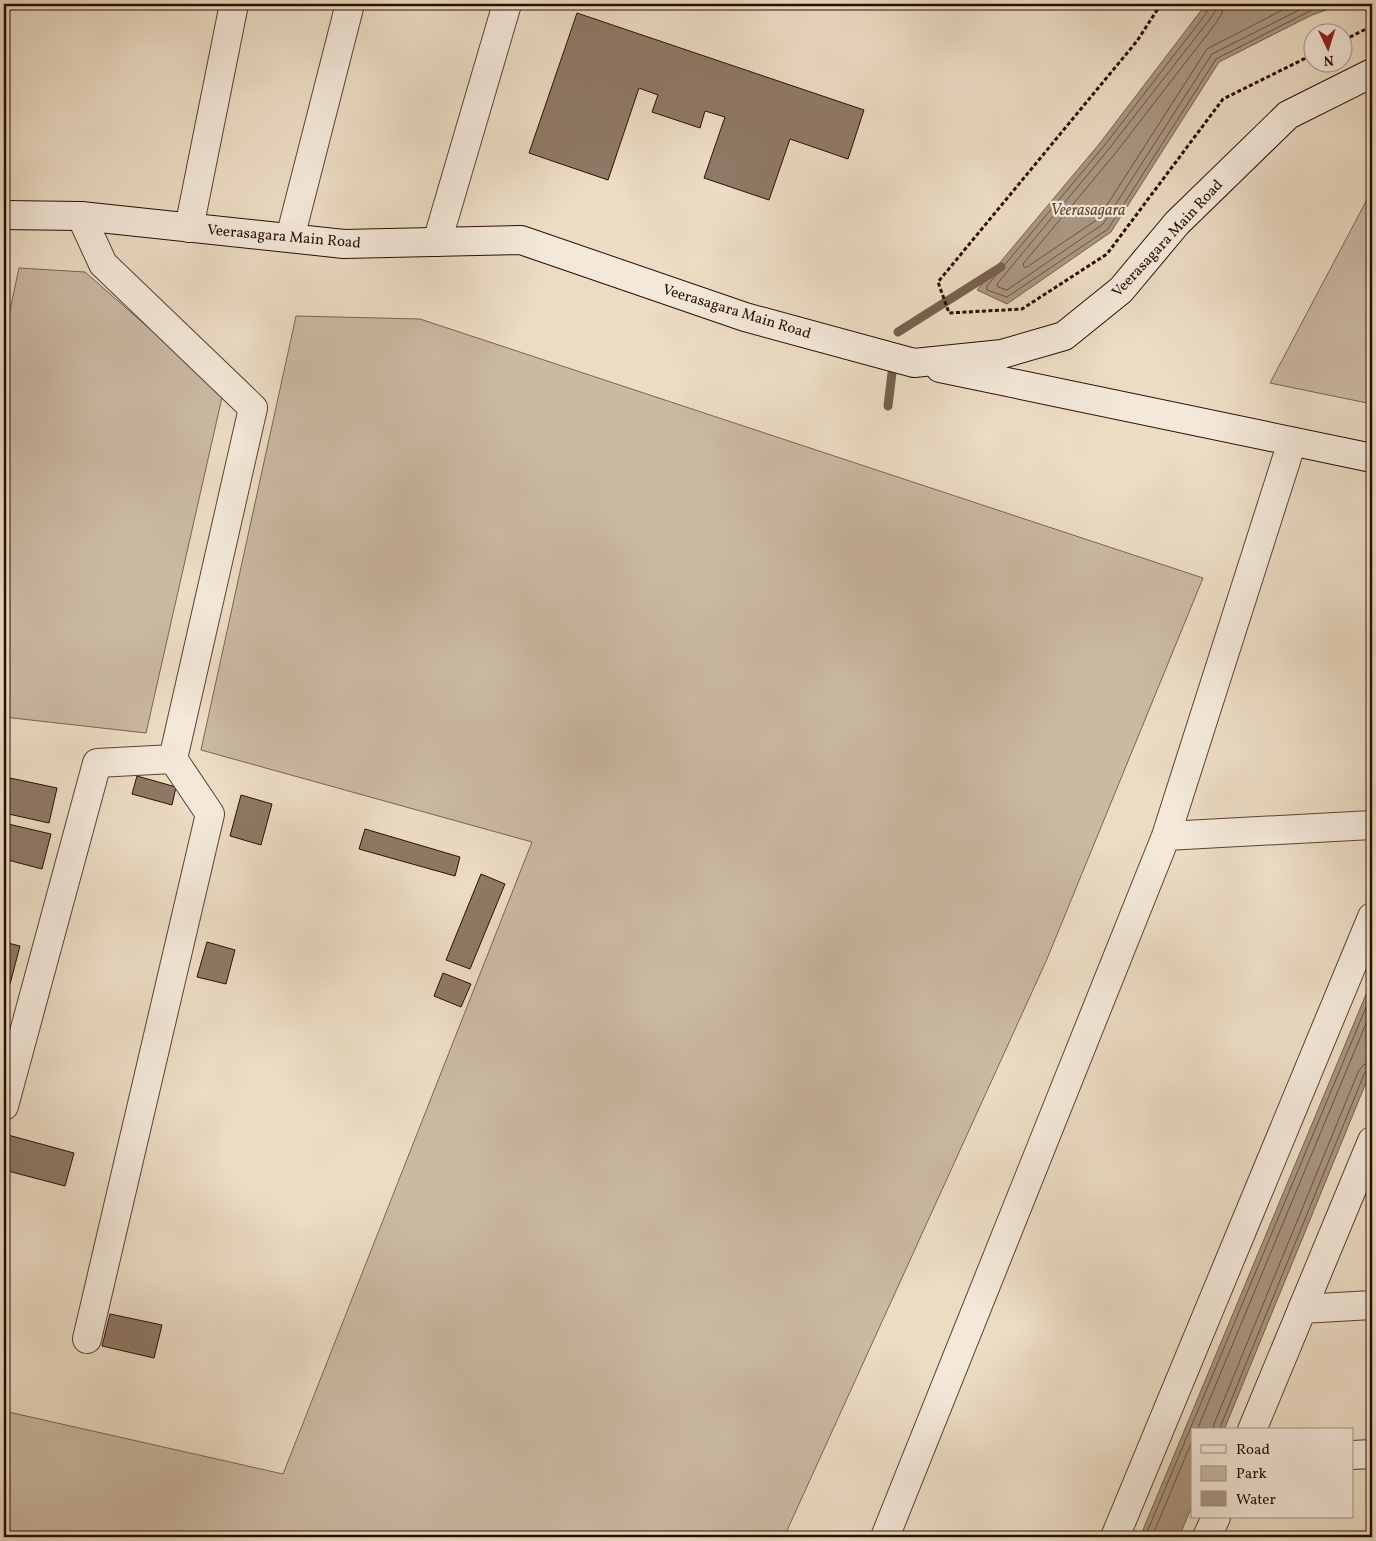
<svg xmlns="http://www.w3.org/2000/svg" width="1376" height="1541" font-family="Vollkorn,serif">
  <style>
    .green { fill: #cbb9a3; stroke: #7a6452 }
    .water { fill: #aa9681; stroke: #77604d }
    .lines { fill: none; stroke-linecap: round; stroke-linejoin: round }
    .shore { stroke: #6a5240; stroke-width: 1 }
    .stream { stroke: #77604d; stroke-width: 9 }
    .building { fill: #8f7966; stroke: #2a0e00 }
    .street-casing { stroke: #5a4231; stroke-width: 30 }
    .secondary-casing { stroke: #2a0e00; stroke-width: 30 }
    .path { stroke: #2a0e00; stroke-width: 3; stroke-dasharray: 4 2.5; stroke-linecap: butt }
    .street { stroke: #f3e8d9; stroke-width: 28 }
    .secondary { stroke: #f3e8d9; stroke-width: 28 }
    .labels { text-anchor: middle; stroke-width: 4.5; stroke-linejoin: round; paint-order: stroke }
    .street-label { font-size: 15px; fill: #2a0e00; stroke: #f3e8d9 }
    .water-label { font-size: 16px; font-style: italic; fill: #644b3a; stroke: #f3e8d9 }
  </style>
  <rect width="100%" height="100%" fill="#ecdcc4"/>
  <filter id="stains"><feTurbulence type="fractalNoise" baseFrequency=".004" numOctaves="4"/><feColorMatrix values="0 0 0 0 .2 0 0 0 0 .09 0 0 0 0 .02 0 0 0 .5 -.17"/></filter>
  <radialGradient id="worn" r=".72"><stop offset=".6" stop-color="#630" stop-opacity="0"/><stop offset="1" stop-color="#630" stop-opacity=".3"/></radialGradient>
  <path class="green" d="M 1372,190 L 1372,404 L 1270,383 Z
    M 19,268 L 85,272 L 223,393 L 146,733 L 4,717 L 4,338 Z
    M 296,316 L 420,319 L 1203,578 L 1047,959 L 784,1537 L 4,1537 L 4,1411 L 283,1474 L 532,842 L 201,750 Z"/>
  <path class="water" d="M 1206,4 L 1343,4 L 1312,15 L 1219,62 L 1111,232 L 1007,304 L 977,290 L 1100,143 Z
    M 1372,980 L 1372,1068 L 1224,1430 L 1192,1430 L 1192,1506 L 1179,1537 L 1140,1537 Z"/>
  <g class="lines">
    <path class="shore" d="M 1210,4 L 1205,15 L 1104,146 L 987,286 L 987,290 L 1007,297 L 1108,229 L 1216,59 L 1310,11 L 1329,4
      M 1217,4 L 1216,10 L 1210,19 L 1108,150 L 997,284 L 998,287 L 1007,290 L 1103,224 L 1212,54 L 1311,4
      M 1224,4 L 1222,13 L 1216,23 L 1114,155 L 1023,264 L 1024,267 L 1027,267 L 1098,219 L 1207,49 L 1294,4
      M 1197,1430 L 1372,1009
      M 1213,1430 L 1214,1424 L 1359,1070 L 1365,1064 L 1372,1062
      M 1219,1430 L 1365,1072 L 1368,1069 L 1372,1068
      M 1145,1537 L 1372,993
      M 1152,1537 L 1192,1441"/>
    <path class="stream" d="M 898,332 L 1001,267
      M 888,406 L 892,373"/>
  </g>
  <path class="building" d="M 577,13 L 864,110 L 848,159 L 790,139 L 769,200 L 704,178 L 725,117 L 705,111 L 700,128 L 652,112 L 658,95 L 639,88 L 608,180 L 529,153 Z
    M 137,776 L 176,787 L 172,805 L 132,794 Z
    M 10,778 L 57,788 L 49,823 L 4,813 Z
    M 241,795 L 272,804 L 261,845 L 230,836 Z
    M 4,823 L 51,834 L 42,869 L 4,859 Z
    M 365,829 L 460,857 L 455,876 L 359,849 Z
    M 481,874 L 505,884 L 470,969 L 446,960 Z
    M 4,942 L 20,946 L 10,984 L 4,983 Z
    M 207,942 L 235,950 L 226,984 L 197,977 Z
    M 443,973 L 471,984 L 461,1007 L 434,996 Z
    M 8,1135 L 74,1153 L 65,1186 L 4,1170 L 4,1152 Z
    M 110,1314 L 162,1325 L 154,1358 L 102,1346 Z"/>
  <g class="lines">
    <defs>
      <path id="street" d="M 189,228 L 234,4
        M 290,238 L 350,4
        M 437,242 L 507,4
        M 1166,836 L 1372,825
        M 4,1106 L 97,763 L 173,759 L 253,408 L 103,264 L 81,216
        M 1302,1309 L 1372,1305
        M 87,1339 L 210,814 L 173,759
        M 1252,1430 L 1372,1141
        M 1352,1455 L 1372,1454
        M 885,1537 L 1166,836 L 1292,442
        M 1115,1537 L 1372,917
        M 1207,1537 L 1216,1517"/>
      <path id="secondary" d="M 4,215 L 81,216 L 344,244 L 521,240 L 745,317 L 914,363 L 1002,354 L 1064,336 L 1121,290 L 1177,223 L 1288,115 L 1372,73
        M 940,368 L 1372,458"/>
    </defs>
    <use href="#street" class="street-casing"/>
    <use href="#secondary" class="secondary-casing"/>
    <path class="path" d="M 1161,4 L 1137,41 L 938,282 L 949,313 L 1022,309 L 1107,254 L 1223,99 L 1314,54
      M 1344,40 L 1372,26"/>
    <use href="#street" class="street"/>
    <use href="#secondary" class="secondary"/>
  </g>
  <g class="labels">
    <g class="street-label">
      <text transform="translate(284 236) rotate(5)" y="5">Veerasagara Main Road</text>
      <text transform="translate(1167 238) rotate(-47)" y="5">Veerasagara Main Road</text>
      <text transform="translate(737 311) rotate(17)" y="5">Veerasagara Main Road</text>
    </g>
    <g class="water-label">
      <text x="1088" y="215">Veerasagara</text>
    </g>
  </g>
  <rect width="1376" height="1541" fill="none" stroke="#ecdcc4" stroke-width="20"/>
  <rect x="5" y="5" width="1366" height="1531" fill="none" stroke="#2a0e00" stroke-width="2.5"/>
  <rect x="10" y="10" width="1356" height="1521" fill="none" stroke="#2a0e00"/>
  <rect x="1191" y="1428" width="162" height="90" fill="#f3e8d9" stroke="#a39182"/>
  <rect x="1201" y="1445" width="25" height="8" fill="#f3e8d9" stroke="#a39182"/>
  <text x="1236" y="1454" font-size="15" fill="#2a0e00">Road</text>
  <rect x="1201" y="1466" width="25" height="15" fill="#cbb9a3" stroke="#a39182"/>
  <text x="1236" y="1478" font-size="15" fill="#2a0e00">Park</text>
  <rect x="1201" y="1491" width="25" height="15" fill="#aa9681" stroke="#a39182"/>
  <text x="1236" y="1504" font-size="15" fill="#2a0e00">Water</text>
  <g transform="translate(1328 48) rotate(176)"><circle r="24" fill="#f3e8d9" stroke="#a39182"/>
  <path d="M0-4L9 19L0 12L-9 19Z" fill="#8f2418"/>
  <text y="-8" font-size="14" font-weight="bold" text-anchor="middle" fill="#2a0e00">N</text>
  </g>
  <rect width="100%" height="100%" filter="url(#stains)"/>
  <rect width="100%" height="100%" fill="url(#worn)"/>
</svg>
